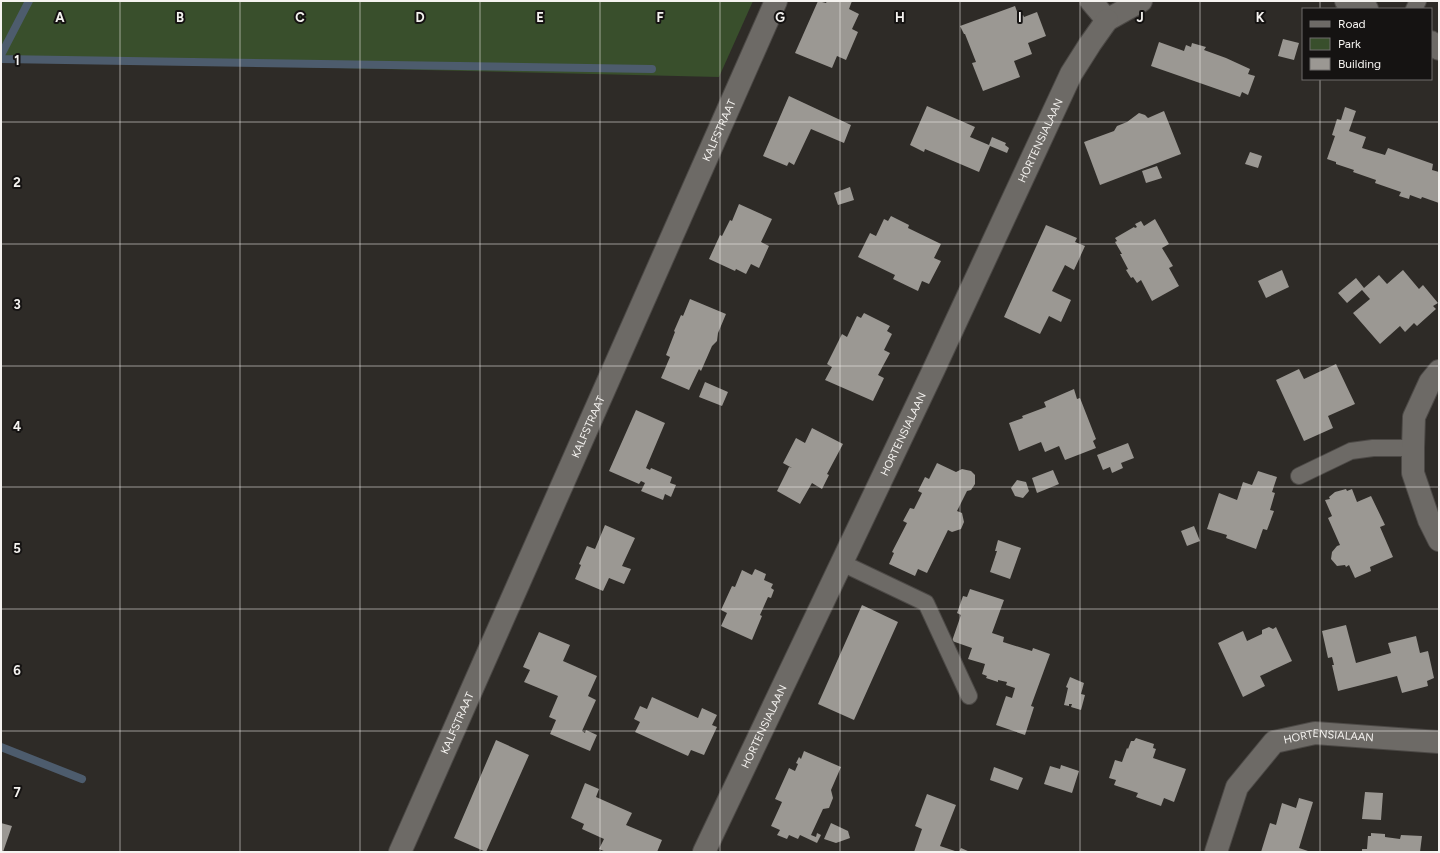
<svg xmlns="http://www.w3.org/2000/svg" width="1440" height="853" font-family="Figtree,sans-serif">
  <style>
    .green { fill: #394f2c }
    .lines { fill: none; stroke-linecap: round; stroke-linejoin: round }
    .stream { stroke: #4d5c6d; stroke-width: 8 }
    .building { fill: #9b9893 }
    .lane-casing { stroke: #4c4946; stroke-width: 18 }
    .street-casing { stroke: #4c4946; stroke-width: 24 }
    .lane { stroke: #6d6a66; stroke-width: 16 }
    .street { stroke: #6d6a66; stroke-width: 22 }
    .grid { fill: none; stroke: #f5f3f0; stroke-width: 1; stroke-opacity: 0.55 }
    .labels { text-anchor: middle; stroke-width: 4; stroke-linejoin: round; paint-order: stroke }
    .street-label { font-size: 11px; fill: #f5f3f0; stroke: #151312 }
    .grid-label { font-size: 13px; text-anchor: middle; font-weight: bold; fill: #f5f3f0; stroke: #151312; stroke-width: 4; stroke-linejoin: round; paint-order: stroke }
  </style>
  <rect width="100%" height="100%" fill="#2e2b27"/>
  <path class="green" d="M 1,1 L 753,1 L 719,77 L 1,60 Z"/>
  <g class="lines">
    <path class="stream" d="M 1,55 L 29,1
      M 1,59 L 652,69
      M 1,747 L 82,779"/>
  </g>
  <path class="building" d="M 818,1 L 826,3 L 827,1 L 852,1 L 849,9 L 859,14 L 852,29 L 858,32 L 846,60 L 837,56 L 832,68 L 795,53 Z
    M 1015,6 L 1019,17 L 1023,15 L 1024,17 L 1037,12 L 1046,36 L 1028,43 L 1032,54 L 1014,61 L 1020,77 L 983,91 L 972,63 L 976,62 L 965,34 L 964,34 L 960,26 Z
    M 1283,39 L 1299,43 L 1294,60 L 1278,56 Z
    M 1159,42 L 1184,51 L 1186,45 L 1191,47 L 1192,43 L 1206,47 L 1204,50 L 1226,58 L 1250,69 L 1248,74 L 1255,76 L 1248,95 L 1242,92 L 1240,97 L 1151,66 Z
    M 789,96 L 851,125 L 844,143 L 811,129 L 794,165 L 789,162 L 787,166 L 763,156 Z
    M 927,106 L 975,127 L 970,137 L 989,145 L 992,137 L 1006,143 L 1005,145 L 1009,148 L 1007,153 L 990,146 L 979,172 L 925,149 L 924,152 L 910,145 Z
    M 1345,107 L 1356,111 L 1349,131 L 1366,137 L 1362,148 L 1385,155 L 1388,148 L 1433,164 L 1432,170 L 1439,172 L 1439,203 L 1422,197 L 1421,199 L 1410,195 L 1409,199 L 1399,196 L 1401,192 L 1375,183 L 1376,180 L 1353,172 L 1354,170 L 1336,164 L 1336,162 L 1327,159 L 1335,136 L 1332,135 L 1337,119 L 1341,120 Z
    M 1164,111 L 1181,154 L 1100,185 L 1084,142 L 1114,131 L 1117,126 L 1127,122 L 1139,113 L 1145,115 L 1148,118 Z
    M 1250,152 L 1262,156 L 1258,168 L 1245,164 Z
    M 1157,166 L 1162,178 L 1146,183 L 1142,171 Z
    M 850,187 L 854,200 L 838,205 L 834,193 Z
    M 739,204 L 772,219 L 761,242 L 769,246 L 759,268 L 751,264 L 746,274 L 736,269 L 735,271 L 709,259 L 720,235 L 722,236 L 730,220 L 732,221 Z
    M 891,216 L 909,225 L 908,228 L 941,244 L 934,258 L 941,261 L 929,284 L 922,281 L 918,291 L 893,279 L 895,275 L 858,257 L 870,233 L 876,236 L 884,219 L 888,221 Z
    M 1155,219 L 1169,244 L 1162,248 L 1173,266 L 1169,268 L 1179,286 L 1152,301 L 1141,280 L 1137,283 L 1133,277 L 1131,278 L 1126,270 L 1128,269 L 1120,254 L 1122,254 L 1115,242 L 1117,241 L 1115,238 L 1134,227 L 1135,228 L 1137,227 L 1135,224 L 1141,221 L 1144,226 Z
    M 1046,225 L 1077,238 L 1075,242 L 1085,246 L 1074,270 L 1065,265 L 1052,291 L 1071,300 L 1061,322 L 1049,316 L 1040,334 L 1004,317 Z
    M 1282,270 L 1289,287 L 1266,298 L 1258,281 Z
    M 1403,270 L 1419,289 L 1423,285 L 1438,303 L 1433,306 L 1436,309 L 1417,326 L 1414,323 L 1405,332 L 1400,326 L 1380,344 L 1353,313 L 1370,299 L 1362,290 L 1347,303 L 1338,293 L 1356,278 L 1364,288 L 1379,275 L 1387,284 Z
    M 690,299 L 726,314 L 718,333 L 717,341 L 712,346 L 701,371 L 699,369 L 689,390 L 661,378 L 670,357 L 666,355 L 675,332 L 674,331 L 681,315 L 683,316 Z
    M 864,313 L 890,326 L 887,331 L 892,334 L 884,350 L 890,353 L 878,375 L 884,378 L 873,401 L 825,380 L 832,367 L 827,364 L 842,334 L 847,337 L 857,316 L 861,318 Z
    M 1336,364 L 1355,404 L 1328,416 L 1333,428 L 1304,441 L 1276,380 L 1299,369 L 1304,379 Z
    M 705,382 L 728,392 L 722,406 L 699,397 Z
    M 1074,389 L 1077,399 L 1080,398 L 1096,439 L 1093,441 L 1096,448 L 1065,460 L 1059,446 L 1045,452 L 1041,442 L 1019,451 L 1009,423 L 1023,418 L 1022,416 L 1046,407 L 1044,402 Z
    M 636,410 L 665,423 L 646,468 L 650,470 L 651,468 L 672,477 L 670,483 L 676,485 L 671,497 L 665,494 L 663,500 L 641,491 L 645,483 L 641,481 L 639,484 L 609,471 Z
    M 812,428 L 843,444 L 827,474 L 829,475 L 822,489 L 812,483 L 800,504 L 777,491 L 789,467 L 792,468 L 783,463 L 796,438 L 805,443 Z
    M 1128,443 L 1134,458 L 1121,463 L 1123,468 L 1112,473 L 1110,467 L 1103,470 L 1097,455 Z
    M 937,463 L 956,472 L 962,469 L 971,471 L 975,475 L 975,484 L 971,490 L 967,491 L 957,511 L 962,513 L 964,522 L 961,529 L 952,532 L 948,530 L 927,573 L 918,569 L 915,576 L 889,564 L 894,553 L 892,552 L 907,523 L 903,521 L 910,508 L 914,509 L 922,493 L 918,491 L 925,477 L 929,479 Z
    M 1053,470 L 1059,484 L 1037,493 L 1032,478 Z
    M 1258,471 L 1277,477 L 1272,492 L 1275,493 L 1270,510 L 1274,511 L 1267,530 L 1263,529 L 1256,549 L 1226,538 L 1227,535 L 1207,529 L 1219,493 L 1237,500 L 1243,482 L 1252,485 Z
    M 1017,480 L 1026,482 L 1029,491 L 1023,498 L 1015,496 L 1011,488 Z
    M 1346,489 L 1347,491 L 1352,489 L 1357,502 L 1371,496 L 1385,525 L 1380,527 L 1393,557 L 1370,567 L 1371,571 L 1355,578 L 1349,565 L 1346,567 L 1345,565 L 1337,566 L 1331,559 L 1332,552 L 1337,546 L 1340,545 L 1328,518 L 1332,516 L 1325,500 L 1330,499 L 1329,497 L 1335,492 Z
    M 605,525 L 635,538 L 622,566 L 631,569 L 624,584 L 609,578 L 603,591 L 575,579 L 581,565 L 579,564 L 587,546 L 595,549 Z
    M 1194,526 L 1200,541 L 1187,546 L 1181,531 Z
    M 998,540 L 1021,548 L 1010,579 L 990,572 L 997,551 L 995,551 Z
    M 755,569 L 766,574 L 764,580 L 773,584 L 771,588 L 774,590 L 771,598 L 768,597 L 760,615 L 762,616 L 752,640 L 721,626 L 727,613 L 721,610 L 732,586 L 735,587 L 742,570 L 752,575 Z
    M 970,589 L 1004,600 L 992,633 L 1004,637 L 1003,642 L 1032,651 L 1033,648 L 1050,654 L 1031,706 L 1034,707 L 1025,735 L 996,725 L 1006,696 L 1012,698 L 1015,688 L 1006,685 L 1007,682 L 998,680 L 998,682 L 986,678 L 987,676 L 982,674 L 985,664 L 968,659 L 972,648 L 952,641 L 961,615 L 957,613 L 963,596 L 967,597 Z
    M 862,605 L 898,622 L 854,720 L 818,704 Z
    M 1346,625 L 1356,663 L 1391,653 L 1388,643 L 1416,636 L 1420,653 L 1428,651 L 1434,678 L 1427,681 L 1428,686 L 1402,693 L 1397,676 L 1338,691 L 1332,665 L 1334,665 L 1332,657 L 1328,658 L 1322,631 Z
    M 1269,627 L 1273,629 L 1276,627 L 1292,661 L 1260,676 L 1265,686 L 1243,697 L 1218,643 L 1243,631 L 1247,641 L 1262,634 L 1262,630 Z
    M 539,632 L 570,645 L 563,661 L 597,676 L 588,696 L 596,700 L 582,731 L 585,733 L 586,730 L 597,735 L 590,751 L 550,734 L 556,720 L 549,717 L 558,696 L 524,682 L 530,670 L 523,667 Z
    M 1070,677 L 1084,683 L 1081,694 L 1085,695 L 1081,710 L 1071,707 L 1072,704 L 1069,704 L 1069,706 L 1064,705 L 1068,688 L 1066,687 Z
    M 652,697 L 698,718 L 702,708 L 717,715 L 712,725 L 717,727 L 704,755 L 691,750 L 688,756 L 635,732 L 640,722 L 634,719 L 640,706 L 647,709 Z
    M 1136,738 L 1154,744 L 1153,748 L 1156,749 L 1153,758 L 1186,769 L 1174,802 L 1164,798 L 1161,806 L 1136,797 L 1138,793 L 1114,785 L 1116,780 L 1109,778 L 1115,760 L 1122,762 L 1127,748 L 1128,749 L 1131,741 L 1134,741 Z
    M 496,740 L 529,755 L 486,852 L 454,838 Z
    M 804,751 L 841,767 L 831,790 L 833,798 L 829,808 L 823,809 L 811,835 L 816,837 L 817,833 L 821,835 L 817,843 L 800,835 L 798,839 L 789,835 L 787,839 L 777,835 L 780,830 L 771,826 L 782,802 L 775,799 L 789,768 L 795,771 L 798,764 L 796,763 L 799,757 L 801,759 Z
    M 1061,765 L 1079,771 L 1072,793 L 1044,784 L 1050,766 L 1060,769 Z
    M 994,767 L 1023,778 L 1018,790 L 990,780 Z
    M 585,783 L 599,789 L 596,797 L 632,813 L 626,825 L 662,840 L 657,852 L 606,852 L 599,849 L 604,839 L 582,829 L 584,824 L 571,818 Z
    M 1365,792 L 1383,793 L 1381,820 L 1362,819 Z
    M 927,794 L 956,805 L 940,846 L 958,852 L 914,852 L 922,829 L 915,826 Z
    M 1299,798 L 1313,802 L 1299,848 L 1311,852 L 1261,852 L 1270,823 L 1276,825 L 1282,803 L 1296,808 Z
    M 1,823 L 12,826 L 3,852 L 1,852 Z
    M 831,823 L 848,831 L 850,838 L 836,843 L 824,839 Z
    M 1371,833 L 1385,834 L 1385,837 L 1400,839 L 1401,835 L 1422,836 L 1420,852 L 1362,852 L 1362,849 L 1367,849 L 1368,836 L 1371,836 Z
    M 961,848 L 970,852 L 959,852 Z"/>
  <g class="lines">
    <defs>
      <path id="lane" d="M 1414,9 L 1418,1
        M 1299,476 L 1351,451 L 1373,448 L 1413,448
        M 842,563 L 926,603 L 969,696"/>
      <g id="street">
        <path d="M 1091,1 L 1107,20 L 1141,1"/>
        <path d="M 1346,1 L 1367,9"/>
        <path d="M 1431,42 L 1439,49"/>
        <path d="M 1439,371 L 1430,382 L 1414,417 L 1413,448 L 1413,473 L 1429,520 L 1439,540"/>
        <path id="s1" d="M 400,852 L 776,1"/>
        <path id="s2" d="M 704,852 L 934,369 L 1071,74 L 1090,44 L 1107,20"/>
        <path id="s3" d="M 1216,852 L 1237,787 L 1274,742 L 1315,733 L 1439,742"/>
      </g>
    </defs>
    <use href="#lane" class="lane-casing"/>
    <use href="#street" class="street-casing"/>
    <use href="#lane" class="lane"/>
    <use href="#street" class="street"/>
  </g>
  <path class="grid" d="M 120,1 L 120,852M 240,1 L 240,852M 360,1 L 360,852M 480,1 L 480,852M 600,1 L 600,852M 720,1 L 720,852M 840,1 L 840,852M 960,1 L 960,852M 1080,1 L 1080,852M 1200,1 L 1200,852M 1320,1 L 1320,9M 1320,79 L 1320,852M 1,122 L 1439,122M 1,244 L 1439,244M 1,366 L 1439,366M 1,487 L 1439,487M 1,609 L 1439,609M 1,731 L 1439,731"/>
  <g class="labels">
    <g class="street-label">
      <text dy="4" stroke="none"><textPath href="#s1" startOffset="789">KALFSTRAAT</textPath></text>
      <text dy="4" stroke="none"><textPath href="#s2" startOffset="787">HORTENSIALAAN</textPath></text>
      <text dy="4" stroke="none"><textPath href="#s1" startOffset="465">KALFSTRAAT</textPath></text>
      <text dy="4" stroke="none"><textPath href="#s2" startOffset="463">HORTENSIALAAN</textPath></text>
      <text dy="4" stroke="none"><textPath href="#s1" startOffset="141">KALFSTRAAT</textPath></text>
      <text dy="4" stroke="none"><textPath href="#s2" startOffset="139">HORTENSIALAAN</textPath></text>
      <text dy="4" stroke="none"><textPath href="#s3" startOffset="182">HORTENSIALAAN</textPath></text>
    </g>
  </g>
  <g class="grid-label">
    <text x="60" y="22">A</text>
    <text x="180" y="22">B</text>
    <text x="300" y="22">C</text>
    <text x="420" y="22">D</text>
    <text x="540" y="22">E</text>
    <text x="660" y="22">F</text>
    <text x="780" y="22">G</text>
    <text x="900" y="22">H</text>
    <text x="1020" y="22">I</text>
    <text x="1140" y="22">J</text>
    <text x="1260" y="22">K</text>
    <text x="17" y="65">1</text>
    <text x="17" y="187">2</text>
    <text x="17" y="309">3</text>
    <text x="17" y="431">4</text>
    <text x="17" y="553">5</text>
    <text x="17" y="675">6</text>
    <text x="17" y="797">7</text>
  </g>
  <rect width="1440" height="853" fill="none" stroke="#f5f3f0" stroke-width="4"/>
  <rect x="1302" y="8" width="130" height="72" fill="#151312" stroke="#6f6d6b"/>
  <rect x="1310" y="21" width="20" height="6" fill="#6d6a66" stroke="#6f6d6b"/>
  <text x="1338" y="28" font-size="12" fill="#f5f3f0">Road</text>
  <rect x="1310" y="38" width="20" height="12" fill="#394f2c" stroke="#6f6d6b"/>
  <text x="1338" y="48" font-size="12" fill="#f5f3f0">Park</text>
  <rect x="1310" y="58" width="20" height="12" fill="#9b9893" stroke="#6f6d6b"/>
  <text x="1338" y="68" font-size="12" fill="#f5f3f0">Building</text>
</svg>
